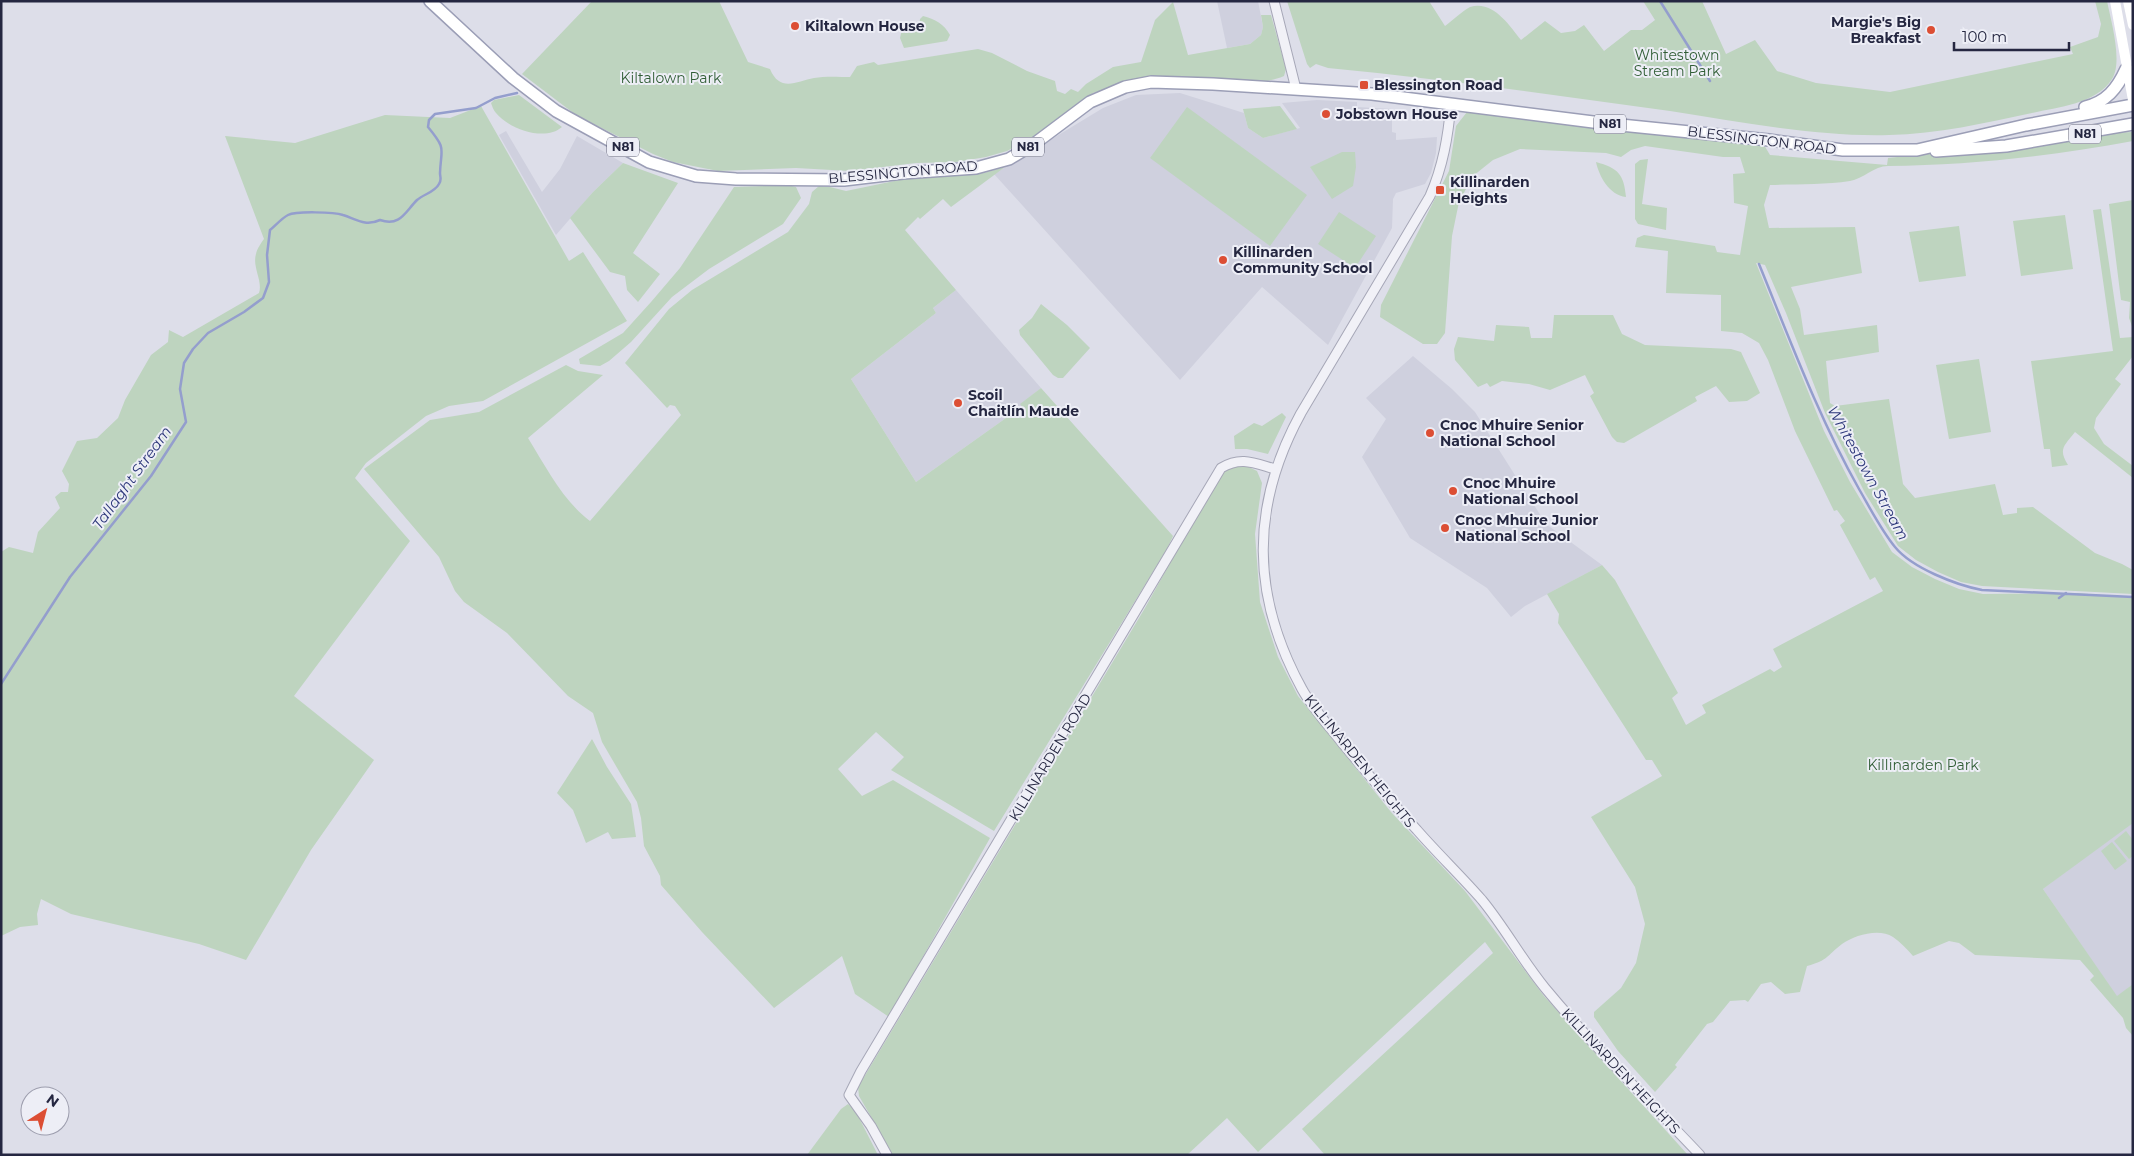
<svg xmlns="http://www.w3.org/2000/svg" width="2134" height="1156" font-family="Montserrat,sans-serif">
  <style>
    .built { fill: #cfd0de }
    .green { fill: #bed4bf }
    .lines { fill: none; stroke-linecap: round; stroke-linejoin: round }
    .stream { stroke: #949ecd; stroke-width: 2.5 }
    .tertiary-casing { stroke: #a6a7b7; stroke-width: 11 }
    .primary-casing { stroke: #9b9eb6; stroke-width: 14 }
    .tertiary { stroke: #f1f1f7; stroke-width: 9 }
    .secondary { stroke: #fff; stroke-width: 10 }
    .primary { stroke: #fff; stroke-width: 11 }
    .poi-dot { fill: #dc4e34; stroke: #edeef6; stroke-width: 2 }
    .labels { text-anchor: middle; stroke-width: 4; stroke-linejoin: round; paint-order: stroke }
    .shield { fill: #edeef6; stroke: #616377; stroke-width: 1 }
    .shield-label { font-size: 12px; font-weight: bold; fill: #252741 }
    .poi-label { font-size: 14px; font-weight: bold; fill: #252741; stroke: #edeef6; text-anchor: start }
    .park-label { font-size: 14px; fill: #315e36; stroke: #edeef6 }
    .street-label { font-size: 14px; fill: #252741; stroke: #edeef6 }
    .water-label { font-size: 15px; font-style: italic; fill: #2b3679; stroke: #edeef6 }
  </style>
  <rect width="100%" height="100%" fill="#dddee9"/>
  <path class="built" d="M 1217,1 L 1258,1 L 1263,27 L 1261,35 L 1250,44 L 1227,48 Z
    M 1180,93 L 1244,113 L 1248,128 L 1263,138 L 1300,128 L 1282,103 L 1317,100 L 1357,102 L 1357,107 L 1392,109 L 1392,132 L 1396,133 L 1396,140 L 1437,137 L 1436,153 L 1431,173 L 1425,184 L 1396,193 L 1393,199 L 1392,228 L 1328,345 L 1262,287 L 1180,380 L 994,174 L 1103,108 L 1136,95 Z
    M 506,131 L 542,192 L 560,169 L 577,136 L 623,163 L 593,192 L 556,235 L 499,135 Z
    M 956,290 L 1041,388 L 1021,404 L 1023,408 L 1014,414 L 1013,413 L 916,482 L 851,379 L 936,313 L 933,308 Z
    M 1413,356 L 1452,389 L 1475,412 L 1546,524 L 1602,565 L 1525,606 L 1511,617 L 1487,588 L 1410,538 L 1362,457 L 1386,419 L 1366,398 Z
    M 2133,821 L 2133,984 L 2117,997 L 2043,889 Z"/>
  <path class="green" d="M 592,1 L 719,1 L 748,62 L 770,69 C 780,93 797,81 814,78 C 825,76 839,77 850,77 L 857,66 L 874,62 L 878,65 L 978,49 L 992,53 L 1027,71 L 1055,81 L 1057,91 L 1065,94 L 1071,89 L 1078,92 L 1086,84 L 1113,67 L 1141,62 L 1155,20 L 1173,2 L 1188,55 L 1250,44 L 1261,35 L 1263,27 L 1261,15 L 1271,15 L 1286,69 L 1284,76 C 1264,85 1245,80 1223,79 C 1196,78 1170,76 1143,79 L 1142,77 L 1093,93 L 1032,138 L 1007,151 L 986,157 L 956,162 L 916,163 L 850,171 L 796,168 L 718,171 L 673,162 L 653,154 L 576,115 L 522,74 Z
    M 1287,1 L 1429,1 L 1445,26 C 1453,20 1461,12 1470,7 C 1493,0 1509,25 1521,40 L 1545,21 L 1561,33 L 1575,31 L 1584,25 L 1604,51 L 1631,30 L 1642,30 L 1655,20 L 1643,1 L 1702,1 L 1726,54 L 1755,40 L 1777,71 L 1816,83 L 1890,92 L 2073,54 L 2070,47 L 2098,37 L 2101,24 L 2095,1 L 2107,1 C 2111,21 2123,62 2112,79 C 2096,104 2058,107 2032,113 C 1985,123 1938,134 1889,135 C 1818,137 1740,122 1670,111 C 1556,95 1442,79 1328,68 L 1316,64 L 1310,68 L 1307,64 Z
    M 923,16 C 935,19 944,24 950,35 L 947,41 L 904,48 L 900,38 L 902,29 L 919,27 L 920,19 Z
    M 519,95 L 562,127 C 545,142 509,129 496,113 C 494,111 492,106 491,103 L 494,100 Z
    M 481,106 L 569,261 L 583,252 L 627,321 L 483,401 L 449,406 L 426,416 L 366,463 L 355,478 L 410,541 L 294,696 L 374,760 L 311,850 L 246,960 L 199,944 L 71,914 L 41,899 L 37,914 L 38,925 L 20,927 L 1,936 L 1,552 L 9,547 L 33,553 L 38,532 L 60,508 L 55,497 L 61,492 L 68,492 L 69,484 L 62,471 L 77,441 L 97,438 L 118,418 L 125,400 L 151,355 L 168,342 L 169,330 L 183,337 L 259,293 C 263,281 252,267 256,254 C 257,249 261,243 264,239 L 225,136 L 295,143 L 385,115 L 450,118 Z
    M 1280,106 L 1297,129 L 1263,138 L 1248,128 L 1243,109 Z
    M 1187,107 L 1307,195 L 1270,246 L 1150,158 Z
    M 1467,112 L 1764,145 L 1770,155 L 1887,165 L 1888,158 L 1933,153 L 2021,137 L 2133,132 L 2133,141 C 2052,156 1970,165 1888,166 C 1874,166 1863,179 1850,181 C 1824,185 1796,184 1770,185 L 1764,205 L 1769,228 L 1855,227 L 1862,273 L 1791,287 L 1800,309 L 1804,335 L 1877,325 L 1879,352 L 1826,361 L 1830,403 L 1835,406 L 1889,399 L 1903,484 L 1915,498 L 1995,484 L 2003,515 L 2017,513 L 2017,508 L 2033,507 L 2095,553 L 2122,564 L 2133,570 L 2133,594 L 1982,586 L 1961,582 L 1938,572 L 1916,560 L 1898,546 L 1865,493 L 1825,413 L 1786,313 L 1765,265 L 1756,263 L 1824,431 L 1850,482 L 1892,552 L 1912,567 L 1935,579 L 1959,589 L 1983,594 L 2078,593 L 2133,598 L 2133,823 L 2043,889 L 2117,996 L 2133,984 L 2133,1036 L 2126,1028 L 2123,1018 L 2090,980 L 2094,976 L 2080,960 L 1975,955 L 1959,943 L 1949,941 L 1913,956 C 1907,949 1900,942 1893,937 C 1879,928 1855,935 1842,944 C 1826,956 1829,960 1807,966 L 1800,992 L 1785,994 L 1771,982 L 1761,984 L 1748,1002 L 1745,1000 L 1730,1001 L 1713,1022 L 1707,1024 L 1675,1065 L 1677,1067 L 1655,1092 L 1618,1051 L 1594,1017 L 1594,1012 L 1621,988 L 1636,963 L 1645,924 L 1635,887 L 1591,817 L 1662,776 L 1652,760 L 1646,760 L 1558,623 L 1559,614 L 1547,594 L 1602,565 L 1615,580 L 1678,693 L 1672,698 L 1686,725 L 1706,713 L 1702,705 L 1770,669 L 1774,672 L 1782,667 L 1773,649 L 1883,591 L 1875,577 L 1870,580 L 1840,525 L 1845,521 L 1837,510 L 1834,511 L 1795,431 L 1768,360 L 1759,343 L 1742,333 L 1721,331 L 1721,295 L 1666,293 L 1668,251 L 1635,247 L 1637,238 L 1644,235 L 1715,246 L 1717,252 L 1740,255 L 1748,206 L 1734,203 L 1733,174 L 1745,173 L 1740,157 L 1723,157 L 1645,146 L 1631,150 L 1621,157 L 1606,153 L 1520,149 L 1493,160 L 1473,176 L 1459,202 L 1452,236 L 1445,333 L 1437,344 L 1423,344 L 1380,317 L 1381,305 L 1449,171 L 1456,126 Z
    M 1342,152 L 1355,152 L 1356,167 L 1353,186 L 1332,199 L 1310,167 Z
    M 1648,159 L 1642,204 L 1667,208 L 1666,230 L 1638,224 L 1635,219 L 1635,164 L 1640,160 Z
    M 1596,162 C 1618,168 1624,174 1626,197 C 1609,195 1599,176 1596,162 Z
    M 623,163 L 678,183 L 633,253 L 660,274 L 638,302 L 627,290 L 625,276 L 610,272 L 570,218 L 593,192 Z
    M 1005,167 L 951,207 L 943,199 L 920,219 L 918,217 L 905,230 L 956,290 L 933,308 L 936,313 L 851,379 L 916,482 L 1013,413 L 1014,414 L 1023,408 L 1020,404 L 1041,388 L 1173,536 L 1167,549 L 994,831 L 891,770 L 904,757 L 876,732 L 838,769 L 862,796 L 893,780 L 990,838 L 889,1017 L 855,994 L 842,956 L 774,1008 L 702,932 L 661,885 L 660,876 L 644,846 L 641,818 L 637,802 L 602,742 L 593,713 L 568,696 L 507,633 L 464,602 L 455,591 L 439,557 L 364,469 L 430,420 L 479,412 L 566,365 L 578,371 L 603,375 L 528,438 C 546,467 563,501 590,521 L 681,415 L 675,406 L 670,405 L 667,408 L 625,363 L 669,309 L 692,290 L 788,232 L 809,204 L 812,192 L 819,186 L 830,187 L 846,191 L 909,178 L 984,173 Z
    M 788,185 L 796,187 L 801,198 L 783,224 L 709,269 L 672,297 L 631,342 L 609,361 L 600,366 L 580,364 L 579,359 L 623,333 L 651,302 L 680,268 L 734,187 Z
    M 2133,200 L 2133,329 L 2129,318 L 2130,302 L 2121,300 L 2109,204 Z
    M 2101,209 L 2120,338 L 2133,337 L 2133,356 L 2115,379 L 2121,384 L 2096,418 L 2094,428 L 2104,444 L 2133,466 L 2133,478 L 2075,432 C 2064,446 2058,449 2068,465 L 2052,467 L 2050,449 L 2044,449 L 2031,361 L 2113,351 L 2093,210 Z
    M 1339,212 L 1376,236 L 1355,268 L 1318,244 Z
    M 2065,215 L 2073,269 L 2021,276 L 2013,221 Z
    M 1959,226 L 1966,276 L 1919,282 L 1909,232 Z
    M 1041,304 L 1067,325 L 1090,348 L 1063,378 L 1058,378 L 1053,375 L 1020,335 L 1019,330 L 1032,318 Z
    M 1554,315 L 1613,315 L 1622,334 L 1645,345 L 1731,349 L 1741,352 L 1760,393 L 1747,401 L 1729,402 L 1716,386 L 1695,397 L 1697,401 L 1624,443 L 1617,442 L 1612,437 L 1590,396 L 1594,393 L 1585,375 L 1550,390 L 1529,384 L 1502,381 L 1490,387 L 1487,383 L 1478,387 L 1455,360 L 1454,349 L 1458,337 L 1494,341 L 1496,325 L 1529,327 L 1531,338 L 1552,338 Z
    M 1979,359 L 1991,432 L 1949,439 L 1936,365 Z
    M 1282,413 L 1286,417 L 1268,454 L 1247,449 L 1235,449 L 1234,436 L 1254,423 L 1262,426 Z
    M 1245,465 L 1257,471 L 1262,483 L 1255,534 L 1260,602 L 1278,657 L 1298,696 L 1391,812 L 1465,891 L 1544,996 L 1688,1155 L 1325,1155 L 1302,1129 L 1493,953 L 1485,942 L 1258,1152 L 1227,1118 L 1187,1155 L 893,1155 L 859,1096 L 858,1087 L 1145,608 L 1204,502 L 1224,472 L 1230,467 Z
    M 592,739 L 607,767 L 631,804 L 636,837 L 612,839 L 608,832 L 586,843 L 573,810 L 557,793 Z
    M 2126,831 L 2133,840 L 2133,856 L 2129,859 L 2114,841 Z
    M 2112,842 L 2127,861 L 2115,870 L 2101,851 Z
    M 848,1104 L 855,1110 L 878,1155 L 807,1155 L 841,1109 Z"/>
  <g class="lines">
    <path class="stream" d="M 1660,1 L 1710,81
      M 1759,264 C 1790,340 1819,418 1859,489 C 1870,508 1881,530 1895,547 C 1912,568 1956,585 1982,590 L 2133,597
      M 2059,598 L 2066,593
      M 1,684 L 70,577 L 151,476 L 186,422 L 180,389 L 184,363 L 193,349 L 208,333 L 244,312 L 263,298 L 269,282 L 267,255 L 270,230 C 275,226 282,218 288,215 C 296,211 334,212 343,215 C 356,219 365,227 380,220 C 400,227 405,212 417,200 C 424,194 435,192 439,184 C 442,180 440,177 440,173 C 441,147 447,150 428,127 L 429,120 L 435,114 L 476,108 L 495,98 L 517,93"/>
    <defs>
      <path id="tertiary" d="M 1274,1 L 1296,89
        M 1451,104 C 1448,137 1443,166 1430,196 L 1301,413 C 1250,506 1251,596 1302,689 C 1313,709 1329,726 1343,744 C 1367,773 1391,802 1417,830 C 1438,854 1461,876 1482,900 C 1505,928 1522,960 1545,988 C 1593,1046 1648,1100 1700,1155
        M 887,1155 L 871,1126 L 849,1095 L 861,1071 L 1221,468 C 1241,456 1254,463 1275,469"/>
      <path id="primary" d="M 430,1 L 513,78 L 556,111 L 649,162 L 696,176 L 736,179 L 844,180 L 903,173 L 976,168 L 1009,159 L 1034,144 L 1090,102 L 1125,87 L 1151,82 L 1213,84 L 1372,94 L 1601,123 L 1769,140 L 1843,150 L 1917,150 L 2026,125 L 2133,105
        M 2085,107 C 2106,102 2117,89 2126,69
        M 1936,151 L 2006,146 L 2133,124"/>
    </defs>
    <use href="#tertiary" class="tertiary-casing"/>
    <use href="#primary" class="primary-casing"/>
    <use href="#tertiary" class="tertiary"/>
    <path class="secondary" d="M 2115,1 L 2133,100
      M 2128,1 L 2133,25"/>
    <use href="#primary" class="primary"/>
  </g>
  <g class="poi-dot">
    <circle cx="795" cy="26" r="5"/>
    <circle cx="1931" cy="30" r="5"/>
    <rect x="1359" y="80" width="10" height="10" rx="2.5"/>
    <circle cx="1326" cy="114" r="5"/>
    <rect x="1435" y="185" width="10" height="10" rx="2.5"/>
    <circle cx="1223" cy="260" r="5"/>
    <circle cx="958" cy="403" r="5"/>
    <circle cx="1430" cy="433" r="5"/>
    <circle cx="1453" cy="491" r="5"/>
    <circle cx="1445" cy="528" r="5"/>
  </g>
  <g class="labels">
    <g class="shield">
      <rect x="1594" y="114.5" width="32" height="19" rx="4"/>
      <rect x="2069" y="124.5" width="32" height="19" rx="4"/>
      <rect x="607" y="137.5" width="32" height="19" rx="4"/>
      <rect x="1012" y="137.5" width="32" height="19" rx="4"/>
    </g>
    <g class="shield-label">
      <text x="1610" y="128">N81</text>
      <text x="2085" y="138">N81</text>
      <text x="623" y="151">N81</text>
      <text x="1028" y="151">N81</text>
    </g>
    <g class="poi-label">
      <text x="1921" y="27" text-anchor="end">Margie's Big<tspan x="1921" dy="16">Breakfast</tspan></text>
      <text x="805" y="31">Kiltalown House</text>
      <text x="1374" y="90">Blessington Road</text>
      <text x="1336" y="119">Jobstown House</text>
      <text x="1450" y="187">Killinarden<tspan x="1450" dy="16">Heights</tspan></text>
      <text x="1233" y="257">Killinarden<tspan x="1233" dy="16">Community School</tspan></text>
      <text x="968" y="400">Scoil<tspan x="968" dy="16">Chaitlín Maude</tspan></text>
      <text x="1440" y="430">Cnoc Mhuire Senior<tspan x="1440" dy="16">National School</tspan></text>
      <text x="1463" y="488">Cnoc Mhuire<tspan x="1463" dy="16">National School</tspan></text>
      <text x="1455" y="525">Cnoc Mhuire Junior<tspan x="1455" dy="16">National School</tspan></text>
    </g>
    <g class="park-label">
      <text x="1677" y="60">Whitestown<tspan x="1677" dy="16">Stream Park</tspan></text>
      <text x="671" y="83">Kiltalown Park</text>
      <text x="1923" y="770">Killinarden Park</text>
    </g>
    <g class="street-label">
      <text transform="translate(1762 140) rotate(7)" y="5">BLESSINGTON ROAD</text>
      <text transform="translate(903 172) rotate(-5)" y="5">BLESSINGTON ROAD</text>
      <text transform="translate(1050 757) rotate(-59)" y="5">KILLINARDEN ROAD</text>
      <text transform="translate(1360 761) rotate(51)" y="5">KILLINARDEN HEIGHTS</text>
      <text transform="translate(1621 1071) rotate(47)" y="5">KILLINARDEN HEIGHTS</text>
    </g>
    <g class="water-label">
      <text transform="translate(1868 473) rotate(61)" y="5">Whitestown Stream</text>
      <text transform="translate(132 478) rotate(-54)" y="5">Tallaght Stream</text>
    </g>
  </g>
  <rect width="2134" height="1156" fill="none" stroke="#252741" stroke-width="5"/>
  <g transform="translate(45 1111) rotate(36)"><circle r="24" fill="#edeef6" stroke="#9d9eae"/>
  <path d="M0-4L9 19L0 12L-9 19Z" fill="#dc4e34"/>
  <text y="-8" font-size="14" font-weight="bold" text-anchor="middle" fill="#252741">N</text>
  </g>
  <path d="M1954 42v8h115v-8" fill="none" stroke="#252741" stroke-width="2.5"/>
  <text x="1962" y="42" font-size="15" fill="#252741" stroke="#edeef6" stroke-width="4" paint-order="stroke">100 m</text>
</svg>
